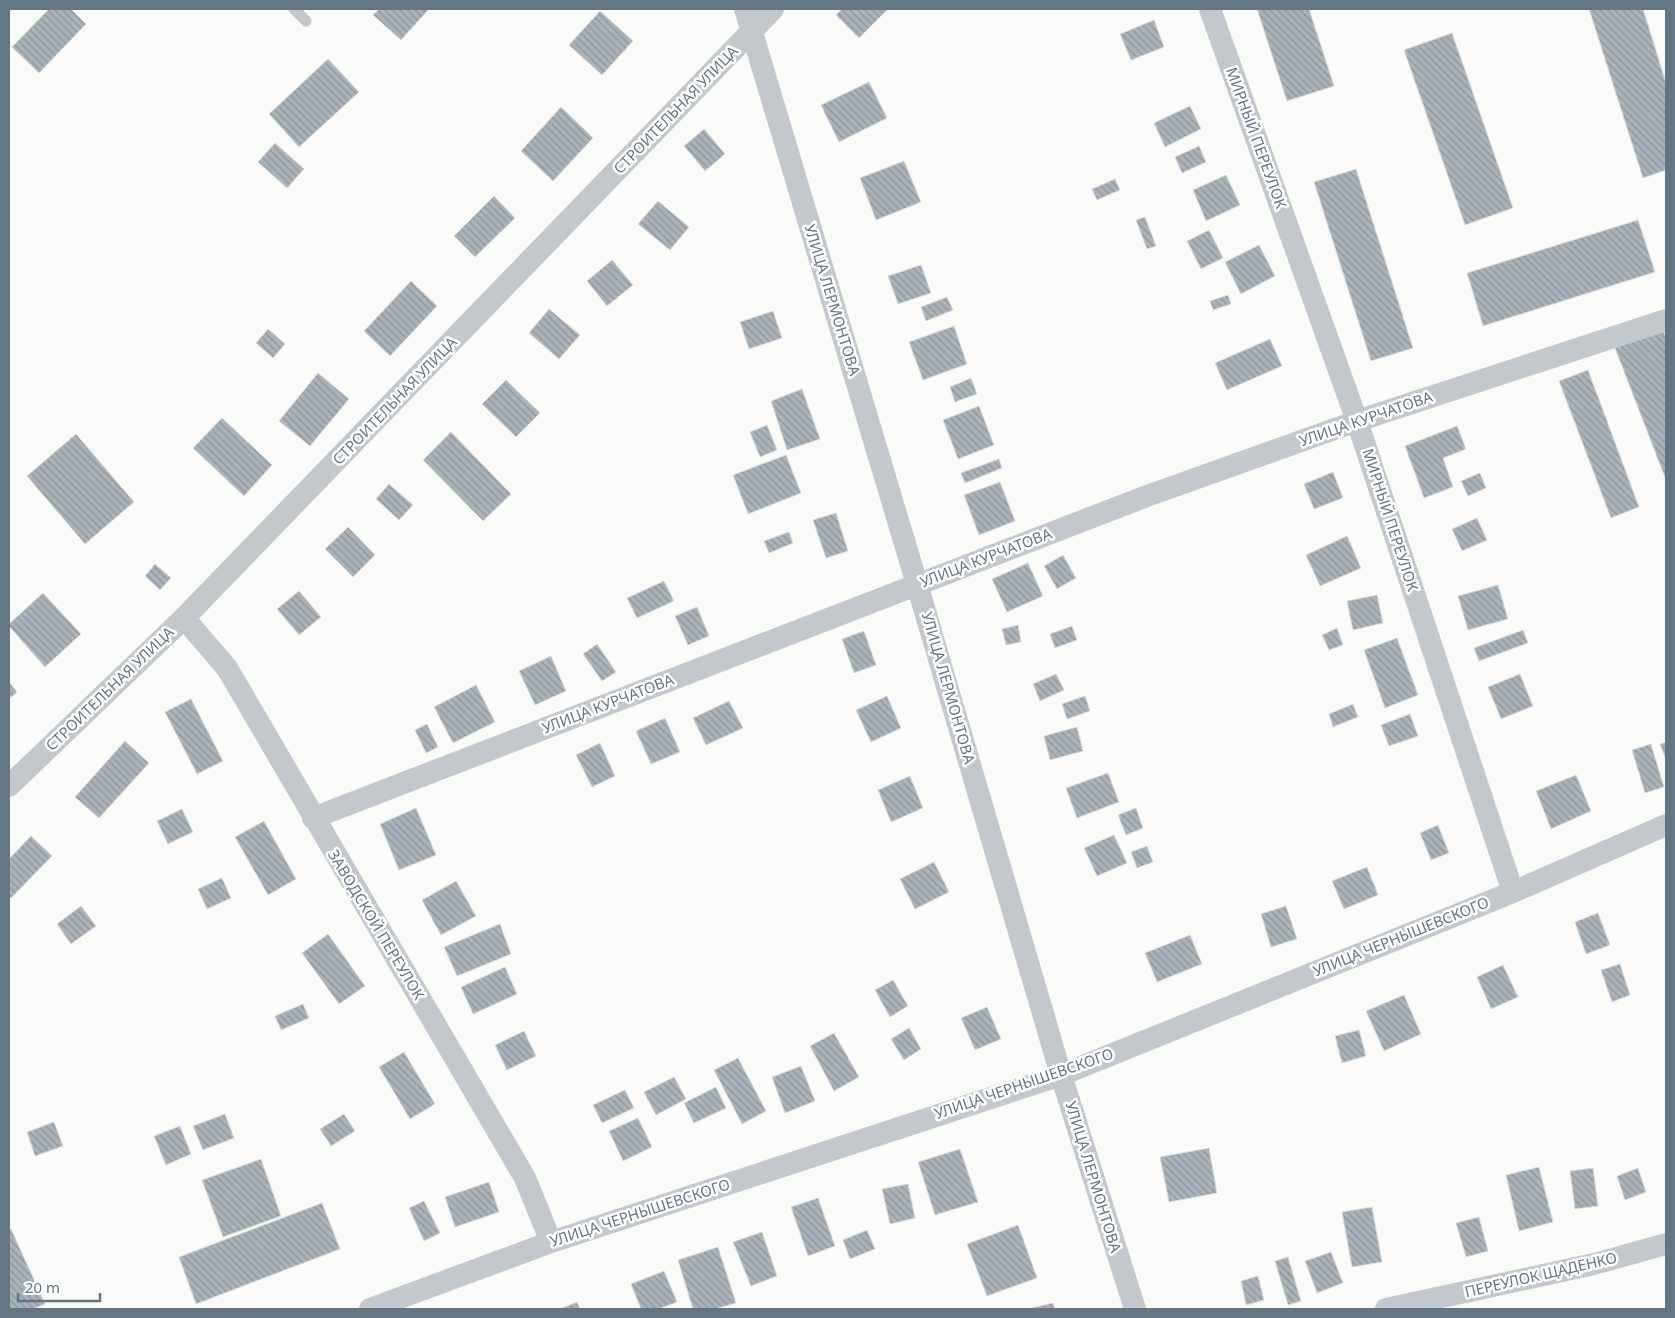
<svg xmlns="http://www.w3.org/2000/svg" width="1675" height="1318" font-family="'Noto Sans',sans-serif">
  <style>
    .building { fill: url(#building-back-hatch); stroke: #dcdcda }
    .lines { fill: none; stroke-linecap: round; stroke-linejoin: round }
    .service { stroke: #c3c8cc; stroke-width: 11 }
    .minor { stroke: #c3c8cc; stroke-width: 22 }
    .labels { text-anchor: middle; stroke-width: 5; stroke-linejoin: round; paint-order: stroke }
    .street-label { font-size: 15px; fill: #657683; stroke: #fff }
  </style>
  <defs>
    <pattern id="building-back-hatch" width="6" height="6" patternUnits="userSpaceOnUse" patternTransform="scale(1.25)"><rect width="6" height="6" fill="#aab3b9"/><path d="M-1 5l2 2M0 0l6 6M5-1l2 2" fill="none" stroke="#8e969c"/></pattern>
  </defs>
  <rect width="100%" height="100%" fill="#fafaf8"/>
  <path class="building" d="M 49,9 L 71,9 L 86,24 L 39,73 L 12,47 Z
    M 379,9 L 429,9 L 401,40 L 373,15 Z
    M 842,9 L 888,9 L 859,38 L 836,15 Z
    M 1257,9 L 1309,9 L 1334,86 L 1287,101 Z
    M 1589,9 L 1643,9 L 1666,83 L 1666,170 L 1643,178 Z
    M 600,11 L 633,41 L 602,75 L 569,45 Z
    M 1154,20 L 1164,47 L 1131,60 L 1120,34 Z
    M 1452,33 L 1513,208 L 1465,225 L 1404,50 Z
    M 328,59 L 359,92 L 299,147 L 269,114 Z
    M 869,82 L 887,118 L 839,142 L 821,105 Z
    M 1190,106 L 1201,129 L 1165,147 L 1154,123 Z
    M 561,107 L 593,138 L 553,181 L 521,151 Z
    M 704,129 L 725,154 L 705,171 L 684,146 Z
    M 275,143 L 304,169 L 287,188 L 258,162 Z
    M 1199,146 L 1206,162 L 1182,173 L 1175,157 Z
    M 904,161 L 921,202 L 876,220 L 860,178 Z
    M 1356,169 L 1413,348 L 1371,361 L 1314,182 Z
    M 1226,175 L 1240,205 L 1206,221 L 1193,190 Z
    M 1115,179 L 1120,190 L 1097,200 L 1092,189 Z
    M 494,196 L 515,218 L 475,257 L 454,236 Z
    M 658,201 L 689,227 L 670,250 L 638,224 Z
    M 1145,217 L 1156,246 L 1147,249 L 1136,220 Z
    M 1638,220 L 1655,272 L 1483,326 L 1467,273 Z
    M 1209,230 L 1223,258 L 1201,269 L 1187,241 Z
    M 1259,245 L 1275,276 L 1241,294 L 1225,262 Z
    M 612,260 L 633,285 L 607,306 L 587,281 Z
    M 921,265 L 931,293 L 898,304 L 888,276 Z
    M 411,281 L 437,306 L 390,356 L 364,331 Z
    M 1228,295 L 1231,304 L 1213,310 L 1210,301 Z
    M 947,297 L 953,310 L 926,321 L 921,307 Z
    M 549,309 L 580,335 L 559,359 L 529,333 Z
    M 773,311 L 782,338 L 749,349 L 740,322 Z
    M 954,326 L 967,364 L 923,380 L 909,342 Z
    M 268,329 L 285,344 L 273,358 L 256,343 Z
    M 1663,329 L 1666,338 L 1666,480 L 1615,348 Z
    M 1270,339 L 1282,366 L 1227,390 L 1215,363 Z
    M 1588,370 L 1639,507 L 1611,518 L 1559,381 Z
    M 318,373 L 349,399 L 310,446 L 279,421 Z
    M 971,378 L 977,394 L 955,402 L 950,387 Z
    M 506,380 L 540,413 L 516,437 L 482,404 Z
    M 802,389 L 820,439 L 787,450 L 771,401 Z
    M 979,406 L 994,445 L 958,459 L 943,420 Z
    M 222,418 L 272,465 L 244,496 L 193,448 Z
    M 767,425 L 777,450 L 760,457 L 750,432 Z
    M 1457,426 L 1466,449 L 1443,458 L 1453,487 L 1424,498 L 1405,446 Z
    M 451,432 L 511,494 L 483,521 L 423,460 Z
    M 76,434 L 134,502 L 85,544 L 27,476 Z
    M 786,455 L 801,493 L 748,514 L 733,475 Z
    M 999,459 L 1002,468 L 965,483 L 961,473 Z
    M 1333,472 L 1343,498 L 1314,509 L 1304,484 Z
    M 1480,473 L 1486,488 L 1468,496 L 1461,481 Z
    M 1000,482 L 1015,521 L 979,535 L 964,495 Z
    M 389,484 L 413,505 L 399,520 L 376,499 Z
    M 836,513 L 848,551 L 826,558 L 813,520 Z
    M 1477,518 L 1487,540 L 1462,551 L 1452,529 Z
    M 348,527 L 375,555 L 353,577 L 325,549 Z
    M 789,532 L 793,543 L 769,553 L 764,541 Z
    M 1347,536 L 1361,568 L 1320,586 L 1306,555 Z
    M 1063,555 L 1076,578 L 1057,589 L 1044,566 Z
    M 1028,563 L 1043,596 L 1007,612 L 992,579 Z
    M 155,564 L 171,578 L 160,590 L 145,576 Z
    M 664,581 L 674,601 L 637,618 L 627,598 Z
    M 1498,585 L 1508,619 L 1468,630 L 1458,596 Z
    M 299,591 L 321,617 L 299,635 L 277,609 Z
    M 43,593 L 81,634 L 45,667 L 9,626 L 9,624 Z
    M 1377,595 L 1383,623 L 1353,630 L 1347,601 Z
    M 697,607 L 709,636 L 688,645 L 675,616 Z
    M 1018,625 L 1021,642 L 1006,645 L 1002,629 Z
    M 1072,626 L 1077,640 L 1055,648 L 1050,634 Z
    M 1337,628 L 1343,645 L 1329,650 L 1322,635 Z
    M 1523,630 L 1528,643 L 1479,661 L 1474,648 Z
    M 864,631 L 876,665 L 854,673 L 842,639 Z
    M 1397,638 L 1418,695 L 1385,708 L 1364,650 Z
    M 597,644 L 616,672 L 602,681 L 583,654 Z
    M 551,656 L 566,691 L 535,705 L 519,671 Z
    M 1056,674 L 1064,690 L 1040,701 L 1033,684 Z
    M 1520,674 L 1533,706 L 1501,719 L 1488,687 Z
    M 9,682 L 17,692 L 9,699 Z
    M 476,685 L 495,722 L 453,743 L 434,707 Z
    M 887,696 L 901,728 L 871,742 L 856,710 Z
    M 1085,696 L 1090,711 L 1067,719 L 1062,704 Z
    M 191,699 L 223,761 L 197,774 L 165,712 Z
    M 729,701 L 743,728 L 706,745 L 693,718 Z
    M 1353,704 L 1358,717 L 1333,727 L 1329,714 Z
    M 1410,714 L 1418,736 L 1389,746 L 1381,725 Z
    M 665,718 L 680,752 L 651,764 L 636,731 Z
    M 427,724 L 438,747 L 426,753 L 415,730 Z
    M 1077,727 L 1083,751 L 1050,760 L 1044,736 Z
    M 125,741 L 149,763 L 99,818 L 75,797 Z
    M 1666,742 L 1666,760 L 1660,744 Z
    M 600,743 L 615,776 L 592,787 L 576,755 Z
    M 1651,744 L 1664,787 L 1645,793 L 1632,750 Z
    M 1108,773 L 1119,802 L 1077,818 L 1066,788 Z
    M 1576,775 L 1591,811 L 1551,829 L 1536,791 Z
    M 910,776 L 923,808 L 891,822 L 878,790 Z
    M 416,808 L 436,855 L 399,870 L 380,824 Z
    M 1136,808 L 1143,828 L 1126,835 L 1118,815 Z
    M 182,809 L 193,832 L 168,844 L 157,821 Z
    M 264,821 L 296,879 L 268,895 L 235,837 Z
    M 1438,825 L 1449,853 L 1431,860 L 1420,833 Z
    M 1114,835 L 1127,863 L 1097,876 L 1084,848 Z
    M 31,836 L 52,856 L 11,898 L 9,896 L 9,859 Z
    M 1147,846 L 1153,862 L 1137,868 L 1131,852 Z
    M 934,862 L 949,892 L 915,909 L 900,879 Z
    M 1367,867 L 1378,895 L 1344,909 L 1332,881 Z
    M 222,878 L 231,898 L 207,909 L 198,889 Z
    M 456,881 L 476,916 L 441,935 L 422,900 Z
    M 81,906 L 96,926 L 71,944 L 57,924 Z
    M 1286,906 L 1297,939 L 1271,947 L 1261,914 Z
    M 1598,913 L 1610,945 L 1586,954 L 1575,922 Z
    M 500,924 L 511,954 L 457,976 L 444,947 Z
    M 328,934 L 365,986 L 339,1004 L 302,953 Z
    M 1190,935 L 1202,964 L 1157,982 L 1145,953 Z
    M 1620,964 L 1630,995 L 1612,1002 L 1601,970 Z
    M 1503,965 L 1518,997 L 1491,1009 L 1477,977 Z
    M 505,967 L 517,994 L 473,1014 L 461,987 Z
    M 893,980 L 908,1006 L 890,1017 L 875,990 Z
    M 1404,995 L 1421,1034 L 1384,1051 L 1366,1011 Z
    M 303,1004 L 309,1018 L 281,1030 L 275,1016 Z
    M 987,1007 L 1001,1039 L 975,1050 L 961,1018 Z
    M 909,1028 L 921,1049 L 904,1060 L 891,1039 Z
    M 1359,1030 L 1366,1056 L 1342,1063 L 1335,1036 Z
    M 524,1031 L 536,1056 L 507,1070 L 495,1045 Z
    M 834,1033 L 859,1077 L 834,1091 L 810,1046 Z
    M 404,1052 L 435,1104 L 410,1119 L 379,1067 Z
    M 738,1058 L 766,1111 L 742,1124 L 714,1070 Z
    M 801,1066 L 815,1101 L 785,1113 L 772,1077 Z
    M 674,1077 L 686,1099 L 656,1115 L 644,1092 Z
    M 716,1087 L 726,1108 L 694,1123 L 684,1103 Z
    M 625,1090 L 634,1108 L 602,1123 L 593,1105 Z
    M 225,1114 L 234,1138 L 203,1150 L 193,1126 Z
    M 344,1114 L 355,1131 L 331,1146 L 320,1129 Z
    M 638,1118 L 652,1147 L 623,1161 L 609,1131 Z
    M 54,1122 L 63,1146 L 35,1156 L 27,1132 Z
    M 180,1126 L 191,1154 L 166,1165 L 154,1136 Z
    M 1209,1148 L 1217,1193 L 1169,1202 L 1160,1157 Z
    M 960,1149 L 978,1202 L 935,1215 L 918,1162 Z
    M 261,1159 L 281,1216 L 223,1237 L 202,1180 Z
    M 1539,1167 L 1553,1222 L 1519,1231 L 1506,1175 Z
    M 1593,1168 L 1598,1206 L 1575,1209 L 1570,1171 Z
    M 1638,1168 L 1646,1192 L 1625,1200 L 1617,1176 Z
    M 489,1182 L 499,1212 L 455,1227 L 445,1197 Z
    M 908,1184 L 915,1218 L 890,1224 L 882,1189 Z
    M 818,1198 L 835,1246 L 808,1256 L 791,1207 Z
    M 424,1201 L 440,1233 L 424,1241 L 409,1208 Z
    M 322,1203 L 340,1249 L 196,1304 L 179,1257 Z
    M 1372,1207 L 1382,1262 L 1352,1267 L 1342,1212 Z
    M 1479,1217 L 1488,1251 L 1466,1257 L 1456,1223 Z
    M 1018,1225 L 1037,1278 L 987,1296 L 967,1244 Z
    M 11,1229 L 45,1304 L 33,1309 L 9,1309 L 9,1230 Z
    M 867,1230 L 875,1249 L 850,1259 L 843,1240 Z
    M 762,1232 L 777,1276 L 751,1286 L 733,1242 Z
    M 718,1247 L 736,1303 L 715,1309 L 693,1309 L 678,1260 Z
    M 1331,1252 L 1343,1283 L 1317,1293 L 1305,1261 Z
    M 1288,1257 L 1301,1301 L 1288,1305 L 1275,1261 Z
    M 664,1271 L 677,1302 L 658,1309 L 641,1309 L 631,1284 Z
    M 1258,1276 L 1264,1300 L 1246,1305 L 1241,1281 Z
    M 577,1302 L 580,1309 L 560,1309 Z
    M 1053,1303 L 1055,1309 L 1027,1309 Z"/>
  <g class="lines">
    <path class="service" d="M 294,9 L 306,21"/>
    <path class="minor" d="M 745,9 L 917,584 L 1061,1075 L 1135,1309
      M 1210,9 L 1357,421 L 1513,892
      M 184,618 L 227,668 L 525,1178 L 551,1242
      M 9,786 L 184,618 L 773,9
      M 313,818 L 1147,496 L 1357,421 L 1666,320
      M 370,1309 L 551,1242 L 1061,1075 L 1513,892 L 1666,825
      M 1386,1309 L 1594,1264 L 1666,1244"/>
  </g>
  <g class="labels">
    <g class="street-label">
      <text transform="translate(676 110) rotate(-46)" y="5">СТРОИТЕЛЬНАЯ УЛИЦА</text>
      <text transform="translate(1256 138) rotate(70)" y="5">МИРНЫЙ ПЕРЕУЛОК</text>
      <text transform="translate(832 300) rotate(73)" y="5">УЛИЦА ЛЕРМОНТОВА</text>
      <text transform="translate(395 401) rotate(-46)" y="5">СТРОИТЕЛЬНАЯ УЛИЦА</text>
      <text transform="translate(1366 419) rotate(-19)" y="5">УЛИЦА КУРЧАТОВА</text>
      <text transform="translate(1390 520) rotate(72)" y="5">МИРНЫЙ ПЕРЕУЛОК</text>
      <text transform="translate(986 558) rotate(-21)" y="5">УЛИЦА КУРЧАТОВА</text>
      <text transform="translate(948 688) rotate(74)" y="5">УЛИЦА ЛЕРМОНТОВА</text>
      <text transform="translate(110 689) rotate(-44)" y="5">СТРОИТЕЛЬНАЯ УЛИЦА</text>
      <text transform="translate(608 704) rotate(-21)" y="5">УЛИЦА КУРЧАТОВА</text>
      <text transform="translate(376 925) rotate(59)" y="5">ЗАВОДСКОЙ ПЕРЕУЛОК</text>
      <text transform="translate(1401 937) rotate(-22)" y="5">УЛИЦА ЧЕРНЫШЕВСКОГО</text>
      <text transform="translate(1024 1084) rotate(-19)" y="5">УЛИЦА ЧЕРНЫШЕВСКОГО</text>
      <text transform="translate(1093 1177) rotate(73)" y="5">УЛИЦА ЛЕРМОНТОВА</text>
      <text transform="translate(640 1213) rotate(-18)" y="5">УЛИЦА ЧЕРНЫШЕВСКОГО</text>
      <text transform="translate(1541 1275) rotate(-13)" y="5">ПЕРЕУЛОК ЩАДЕНКО</text>
    </g>
  </g>
  <rect width="1675" height="1318" fill="none" stroke="#657683" stroke-width="20"/>
  <path d="M18 1293v8h82v-8" fill="none" stroke="#657683" stroke-width="2.5"/>
  <text x="25" y="1293" font-size="15" fill="#657683" stroke="#ffffff" stroke-width="4" paint-order="stroke">20 m</text>
</svg>
